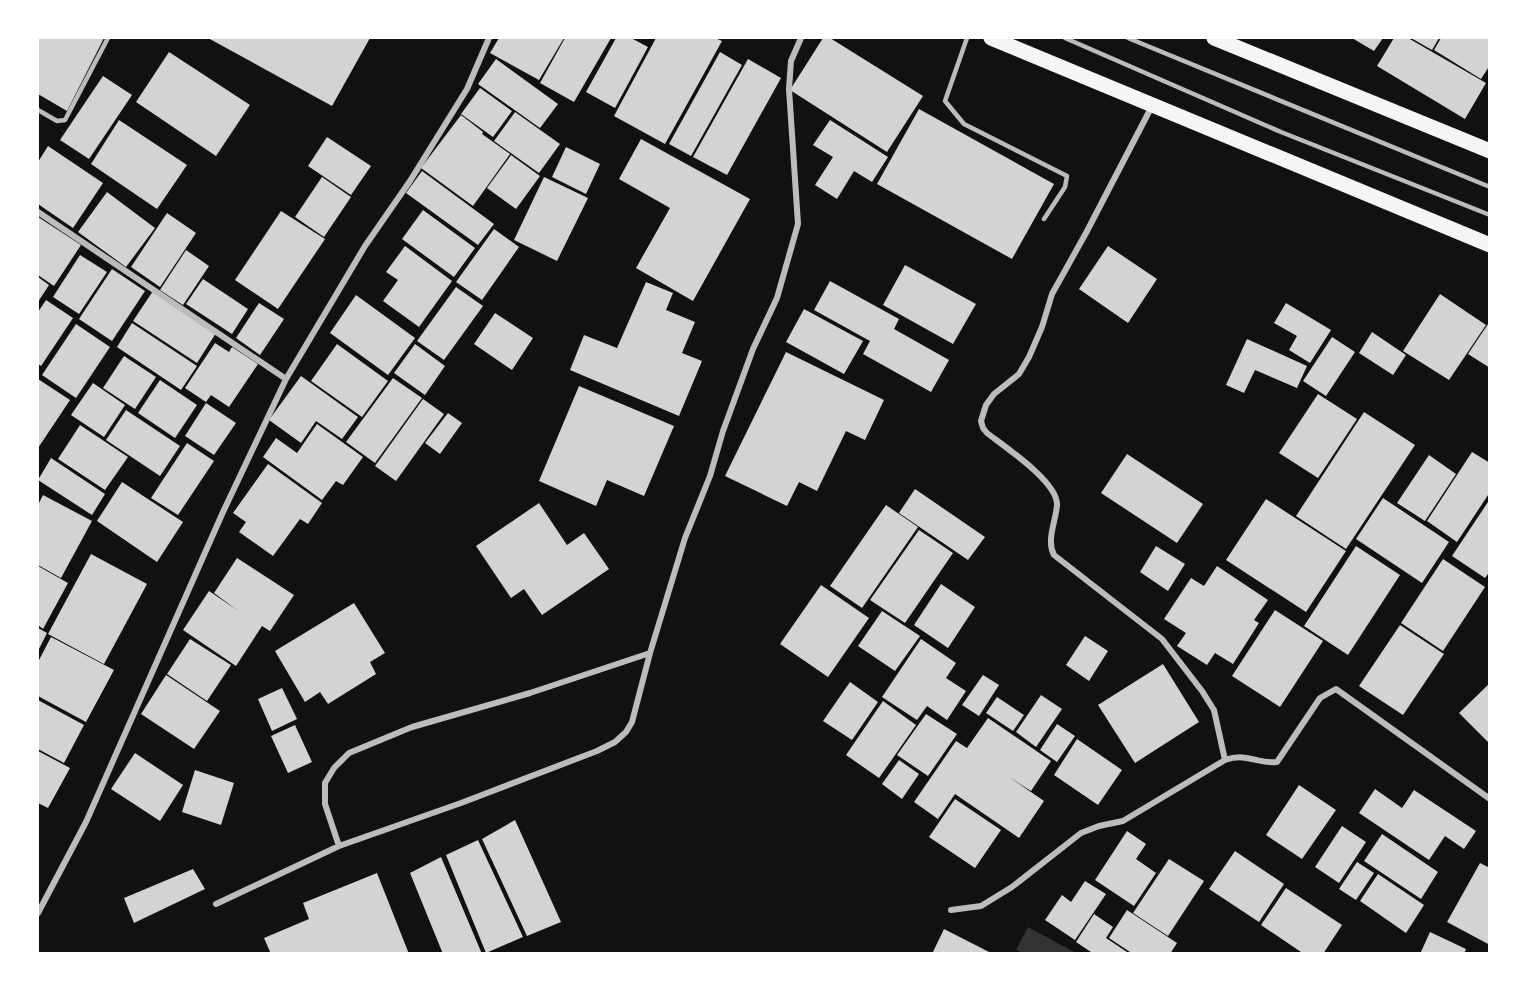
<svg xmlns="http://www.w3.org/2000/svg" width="1527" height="991" font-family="Rubik,sans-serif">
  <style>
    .water { fill: #333 }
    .building { fill: #d3d3d3 }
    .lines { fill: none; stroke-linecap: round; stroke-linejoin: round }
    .service { stroke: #bcbcbc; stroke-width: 4.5 }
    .minor { stroke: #bcbcbc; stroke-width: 6 }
    .primary { stroke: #f5f5f5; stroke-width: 15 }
  </style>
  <rect width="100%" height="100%" fill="#111"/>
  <path class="water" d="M 1028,927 L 1076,953 L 1023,953 L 1016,950 Z"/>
  <path class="building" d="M 38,38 L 104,38 L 67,111 L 38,94 Z
    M 208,38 L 370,38 L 332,106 Z
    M 499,38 L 564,38 L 539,80 L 490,53 Z
    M 565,38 L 611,38 L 574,102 L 540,83 Z
    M 616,38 L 631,38 L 648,47 L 615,108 L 586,92 Z
    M 656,38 L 715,38 L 722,41 L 665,144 L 614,116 Z
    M 823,38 L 830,38 L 923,96 L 887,152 L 790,90 Z
    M 1352,38 L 1383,38 L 1374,51 Z
    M 1394,38 L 1408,38 L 1486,83 L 1465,119 L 1377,66 Z
    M 1411,38 L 1439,38 L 1432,50 Z
    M 1441,38 L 1490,38 L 1490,65 L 1481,79 L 1434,50 Z
    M 169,52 L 250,105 L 216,156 L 136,102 Z
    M 720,52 L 742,65 L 691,156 L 669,144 Z
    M 496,59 L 558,104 L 540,128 L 478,84 Z
    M 748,59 L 781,78 L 727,175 L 693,157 Z
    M 103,76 L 132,95 L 89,159 L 60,140 Z
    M 480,88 L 512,111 L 493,137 L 461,114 Z
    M 919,109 L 1054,184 L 1012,259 L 877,184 Z
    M 515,112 L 560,144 L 539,173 L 494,141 Z
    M 461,115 L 483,132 L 482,134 L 510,154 L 473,206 L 421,168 Z
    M 119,120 L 187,165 L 157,209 L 91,164 Z
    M 830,120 L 888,157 L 872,182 L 854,171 L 837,199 L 815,185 L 833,157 L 813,145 Z
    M 327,137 L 371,166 L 351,195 L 308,166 Z
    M 641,139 L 750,199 L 693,301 L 636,268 L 670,208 L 619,179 Z
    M 48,146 L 103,183 L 73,228 L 38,204 L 38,162 Z
    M 566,147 L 600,164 L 586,194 L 552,177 Z
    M 511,155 L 540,176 L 516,209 L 487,188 Z
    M 422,171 L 494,224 L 478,245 L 406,193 Z
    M 322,177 L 351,197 L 324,237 L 295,217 Z
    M 544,177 L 588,198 L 557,261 L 514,240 Z
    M 107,192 L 155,228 L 126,267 L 78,232 Z
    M 423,210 L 475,248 L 454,277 L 402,239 Z
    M 281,211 L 325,239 L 278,309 L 235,280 Z
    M 167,213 L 196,233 L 160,287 L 131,267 Z
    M 38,217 L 81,245 L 54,286 L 38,275 Z
    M 494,229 L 519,247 L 482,300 L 456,282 Z
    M 405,246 L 452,281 L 419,327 L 383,301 L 398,280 L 386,272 Z
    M 1108,246 L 1157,279 L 1128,323 L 1079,289 Z
    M 186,250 L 209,266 L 183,305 L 160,290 Z
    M 80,255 L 107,272 L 79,314 L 53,297 Z
    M 905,265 L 976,304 L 953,344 L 883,305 Z
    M 112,269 L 145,291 L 112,341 L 79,319 Z
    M 38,277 L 49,285 L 38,302 Z
    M 203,279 L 248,309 L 232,334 L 186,304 Z
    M 830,281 L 899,319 L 894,329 L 949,360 L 931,392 L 863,354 L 870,341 L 814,310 Z
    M 646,282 L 673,293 L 666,310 L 695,322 L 682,353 L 702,361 L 679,416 L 570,370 L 584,335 L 617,348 Z
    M 456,287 L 483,306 L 444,360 L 417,341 Z
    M 153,291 L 216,333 L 197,363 L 133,321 Z
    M 1440,294 L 1486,325 L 1449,380 L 1403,351 Z
    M 356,295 L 415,338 L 388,375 L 330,333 Z
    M 46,300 L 73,318 L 41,366 L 38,364 L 38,312 Z
    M 259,303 L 284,319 L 260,355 L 236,338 Z
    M 1286,303 L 1331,330 L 1310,363 L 1289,350 L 1297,336 L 1274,323 Z
    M 804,309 L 863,341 L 844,374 L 786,342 Z
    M 495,313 L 533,338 L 512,370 L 474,344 Z
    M 1490,321 L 1490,368 L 1468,354 Z
    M 132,323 L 197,366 L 181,390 L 117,347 Z
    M 76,324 L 110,347 L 76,398 L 42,375 Z
    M 1372,332 L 1406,355 L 1393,375 L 1359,353 Z
    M 1332,337 L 1355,352 L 1326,396 L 1303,381 Z
    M 1247,339 L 1307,366 L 1297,388 L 1255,370 L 1244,393 L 1226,385 Z
    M 215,343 L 229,352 L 232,347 L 258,364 L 229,407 L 211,395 L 206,402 L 185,388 Z
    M 337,344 L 388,381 L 362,417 L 311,381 Z
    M 415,344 L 445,366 L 425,395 L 394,373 Z
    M 786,352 L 884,400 L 865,440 L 846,431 L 817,491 L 799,482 L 787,506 L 725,476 Z
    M 124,356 L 156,377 L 135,409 L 103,388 Z
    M 301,376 L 358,417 L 342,439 L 316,421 L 301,443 L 269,420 Z
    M 393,378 L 422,398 L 375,463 L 346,442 Z
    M 38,379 L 70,400 L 38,448 Z
    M 160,380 L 197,405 L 175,438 L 138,413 Z
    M 93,383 L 125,405 L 104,437 L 71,415 Z
    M 579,386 L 674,426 L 644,496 L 607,480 L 596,506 L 539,481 Z
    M 1318,394 L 1357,419 L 1318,478 L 1279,453 Z
    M 423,399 L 444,414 L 396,481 L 375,466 Z
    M 206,403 L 236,423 L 214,455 L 185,436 Z
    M 126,410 L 180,446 L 160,476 L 106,440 Z
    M 1364,412 L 1415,445 L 1346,549 L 1296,516 Z
    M 448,413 L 462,423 L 440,454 L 425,443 Z
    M 317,424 L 363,457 L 343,485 L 336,481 L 322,500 L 263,457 L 276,438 L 297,453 Z
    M 80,425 L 128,457 L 105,490 L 58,459 Z
    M 187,443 L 214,461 L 178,515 L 151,498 Z
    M 1472,452 L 1490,463 L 1490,492 L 1457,542 L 1427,521 Z
    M 1127,454 L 1203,504 L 1177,543 L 1101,493 Z
    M 1429,455 L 1456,474 L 1425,521 L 1397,503 Z
    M 51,458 L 105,494 L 92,515 L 38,480 Z
    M 268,464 L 322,503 L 308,524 L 300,519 L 273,556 L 239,532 L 246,522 L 233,513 Z
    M 122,482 L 183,522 L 157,562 L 97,521 Z
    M 915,489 L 985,537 L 968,560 L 899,513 Z
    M 43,495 L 92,521 L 61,578 L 38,565 L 38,505 Z
    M 1383,498 L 1449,542 L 1422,583 L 1356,539 Z
    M 1266,499 L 1346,551 L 1306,612 L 1226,560 Z
    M 1490,499 L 1490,571 L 1485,578 L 1452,556 Z
    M 539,503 L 567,545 L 584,533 L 609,569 L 542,615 L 524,589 L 511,598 L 476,546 Z
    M 886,505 L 918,527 L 862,608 L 830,586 Z
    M 919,530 L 953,553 L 905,623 L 870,600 Z
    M 1156,546 L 1185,564 L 1168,591 L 1140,572 Z
    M 1356,546 L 1400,575 L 1348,655 L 1304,626 Z
    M 91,554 L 147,584 L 104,664 L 48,634 Z
    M 237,558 L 294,595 L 270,631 L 262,626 L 236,666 L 183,630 L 209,591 L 237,610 L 214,593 Z
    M 1443,559 L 1485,587 L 1443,651 L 1401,623 Z
    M 38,566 L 68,583 L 43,629 L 38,625 Z
    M 1217,566 L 1268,600 L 1254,620 L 1259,623 L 1233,664 L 1215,653 L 1207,665 L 1177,646 L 1186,633 L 1164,619 L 1191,578 L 1204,586 Z
    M 941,584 L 975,607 L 948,648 L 914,625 Z
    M 821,585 L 869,618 L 828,677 L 780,644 Z
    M 354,603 L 385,653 L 370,662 L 376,674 L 328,704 L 320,692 L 305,702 L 275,651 Z
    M 1275,610 L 1323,641 L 1280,707 L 1232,676 Z
    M 882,611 L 920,636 L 895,671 L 858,646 Z
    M 1400,625 L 1444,654 L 1403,715 L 1359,686 Z
    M 38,628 L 47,633 L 38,651 Z
    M 1085,636 L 1108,651 L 1089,681 L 1066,665 Z
    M 51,637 L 114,670 L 86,722 L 38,696 L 38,662 Z
    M 190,639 L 231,665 L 207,701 L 167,674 Z
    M 921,639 L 956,663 L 946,678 L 966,691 L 947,720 L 927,706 L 917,720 L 882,697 Z
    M 1163,664 L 1199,722 L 1135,763 L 1098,705 Z
    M 166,675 L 220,711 L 194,749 L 141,714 Z
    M 983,675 L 999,685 L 979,716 L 962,705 Z
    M 850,682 L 878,702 L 852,740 L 823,721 Z
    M 1490,683 L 1490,744 L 1459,713 Z
    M 282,688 L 297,719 L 272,731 L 258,699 Z
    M 1041,695 L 1062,709 L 1036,747 L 1016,732 Z
    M 997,697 L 1024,715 L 1013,731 L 986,713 Z
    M 38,700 L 84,725 L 64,763 L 38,749 Z
    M 883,701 L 916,725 L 879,778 L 846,755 Z
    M 926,714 L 957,734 L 928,776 L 897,755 Z
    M 988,718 L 1051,761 L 1031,791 L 1009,777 L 1044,801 L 1019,838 L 955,794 L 938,819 L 914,802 L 956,741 L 967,748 Z
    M 1057,724 L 1075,736 L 1057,762 L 1040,750 Z
    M 295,725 L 312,762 L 288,773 L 271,736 Z
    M 1077,739 L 1122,770 L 1098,805 L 1054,775 Z
    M 38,751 L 70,768 L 48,808 L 38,803 Z
    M 135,753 L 183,785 L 160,821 L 111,789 Z
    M 899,760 L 919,774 L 902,799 L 882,784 Z
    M 195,770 L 234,783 L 221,825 L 182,812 Z
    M 1299,785 L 1336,810 L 1302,859 L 1266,835 Z
    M 1375,789 L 1402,808 L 1414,790 L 1476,831 L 1464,849 L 1445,836 L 1429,860 L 1359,813 Z
    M 955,799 L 1001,830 L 975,868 L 929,837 Z
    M 515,820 L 561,922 L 527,936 L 482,839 Z
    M 1342,826 L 1366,842 L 1339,883 L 1315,867 Z
    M 1127,831 L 1146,844 L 1136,859 L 1156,873 L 1134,906 L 1095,880 Z
    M 1382,834 L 1438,872 L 1421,899 L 1364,861 Z
    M 478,840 L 523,937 L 486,953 L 446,855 Z
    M 1235,851 L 1284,884 L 1259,922 L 1209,889 Z
    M 441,857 L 482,954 L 443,954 L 410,873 Z
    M 1169,859 L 1204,881 L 1168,936 L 1133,913 Z
    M 1357,862 L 1374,873 L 1356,900 L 1339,889 Z
    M 1480,863 L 1490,868 L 1490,945 L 1447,922 Z
    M 193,869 L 205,889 L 134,923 L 124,898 Z
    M 377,873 L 409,954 L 271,954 L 264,938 L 309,919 L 303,903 Z
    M 1378,874 L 1424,905 L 1406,933 L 1360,901 Z
    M 1085,881 L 1106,894 L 1075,940 L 1045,920 L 1062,895 L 1071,902 Z
    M 1286,888 L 1342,925 L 1323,954 L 1304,954 L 1261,925 Z
    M 1127,910 L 1177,943 L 1170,954 L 1133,954 L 1109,938 Z
    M 1094,914 L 1113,927 L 1106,938 L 1130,954 L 1094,954 L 1076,942 Z
    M 944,929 L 993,954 L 932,954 Z
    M 1430,932 L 1466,949 L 1464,954 L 1420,954 Z"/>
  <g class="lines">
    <path class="service" d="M 967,38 L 945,101 L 964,124 L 1067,176 L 1065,187 L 1044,219
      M 1065,38 L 1281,132 L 1490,215
      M 1128,38 L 1490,187
      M 38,110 L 57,121 L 65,120 L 108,38"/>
    <path class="minor" d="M 1152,106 L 1086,233 L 1052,294 L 1042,327 L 1029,357 L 1019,374 L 994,394 L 986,405 L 981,421 L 983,428 L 987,433 C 1005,447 1058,482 1057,505 C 1056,521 1046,540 1054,555 L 1162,639 L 1202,691 L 1214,710 L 1225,760
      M 38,212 L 286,379
      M 339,846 L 325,804 L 325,783 L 334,768 L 349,753 L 412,727 L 530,693 L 650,653
      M 216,904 L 339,846 L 461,803 L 597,751 L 615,742 L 626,732 L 632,722 L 650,653 L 685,538 L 710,476 L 723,431 L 753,349 L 777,298 L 798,224 L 789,89 L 791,61 L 801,38
      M 951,910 L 981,906 L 1012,887 L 1081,833 L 1099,826 L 1123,821 L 1225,760 C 1248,752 1258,765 1277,762 L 1320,698 L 1336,689 L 1490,799
      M 38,913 L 86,822 L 223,512 L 286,379 L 365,246 L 410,181 L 467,89 L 489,38"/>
    <path class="primary" d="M 991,38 L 1490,245
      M 1214,38 L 1490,151"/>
  </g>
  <rect width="1527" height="991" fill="none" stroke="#ffffff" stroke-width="78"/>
</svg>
